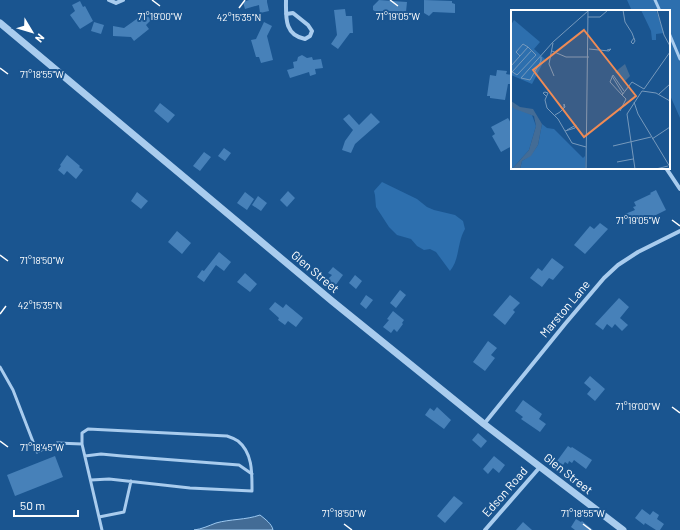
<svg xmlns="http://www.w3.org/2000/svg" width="680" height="530" font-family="Barlow,sans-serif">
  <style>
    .green { fill: #2d6fae }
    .water { fill: #436c96; stroke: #9cc8f0 }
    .building { fill: #4781b9 }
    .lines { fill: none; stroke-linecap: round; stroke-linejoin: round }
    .service { stroke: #a9ccee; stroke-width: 3 }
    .minor { stroke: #a9ccee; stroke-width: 4 }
    .tertiary { stroke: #a9ccee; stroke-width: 7 }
    .ticks { fill: none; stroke: #fff; stroke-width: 1.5 }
    .labels { text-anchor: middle; stroke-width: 4; stroke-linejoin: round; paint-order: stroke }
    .street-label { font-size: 12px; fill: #fff; stroke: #1a5590 }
    .inset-road { fill: none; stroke: #7699bc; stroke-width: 1 }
    .view { fill: #ef8b55; fill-opacity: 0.15; stroke: #ef8b55; stroke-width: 2 }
    .inset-edge { fill: none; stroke: #fff; stroke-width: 2 }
    .ticks-label { font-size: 10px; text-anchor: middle; fill: #fff; stroke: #1a5590; stroke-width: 4; stroke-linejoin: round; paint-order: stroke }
  </style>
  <rect width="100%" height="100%" fill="#1a5590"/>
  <path class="green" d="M 627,0 L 680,0 L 680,118 L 669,93 L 669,11 L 632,11 Z
    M 382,182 L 417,199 L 427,207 L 434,210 L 455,215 L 463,221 L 465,229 C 457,242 460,259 450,271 L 436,252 L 430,249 L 424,250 L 417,246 L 411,239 L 397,235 L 389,227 L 376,207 L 375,195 L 374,191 Z"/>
  <path class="water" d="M 260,515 C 265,519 272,524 273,530 L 194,530 C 202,529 208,526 216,523 C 230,519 246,520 260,515 Z"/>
  <path class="building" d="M 249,0 L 267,0 L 267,2 L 269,11 L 260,13 L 259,5 L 245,9 L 243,2 Z
    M 379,0 L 407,2 L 406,12 L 387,11 L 383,15 L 378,13 L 373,10 L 373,6 Z
    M 424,0 L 452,1 L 452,3 L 455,4 L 455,13 L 433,12 L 429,16 L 424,13 Z
    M 80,1 L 83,7 L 85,6 L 93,21 L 80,29 L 70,15 L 75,11 L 72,5 Z
    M 345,9 L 346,16 L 352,16 L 353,33 L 350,33 L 338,49 L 331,44 L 337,35 L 334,10 Z
    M 145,13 L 151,20 L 146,25 L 149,29 L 134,41 L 131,37 L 113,36 L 113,26 L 124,28 Z
    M 94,22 L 104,25 L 101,34 L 91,31 Z
    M 264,22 L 272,26 L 267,36 L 273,60 L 261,63 L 259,57 L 256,57 L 251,40 L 256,39 Z
    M 302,55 L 307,58 L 312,57 L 313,60 L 321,59 L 323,68 L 315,69 L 316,74 L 310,76 L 309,72 L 290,78 L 287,70 L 294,68 L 293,62 L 297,61 L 298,57 Z
    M 497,70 L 507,71 L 506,74 L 512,75 L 512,84 L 508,84 L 505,100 L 490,98 L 490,96 L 487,96 L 490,75 L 496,76 Z
    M 160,103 L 175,115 L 168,123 L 154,111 Z
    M 371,113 L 380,122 L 355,144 L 351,153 L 342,150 L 345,141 L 353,130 L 343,119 L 349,114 L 359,125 Z
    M 508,118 L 512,125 L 512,146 L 501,152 L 492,136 L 495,134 L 491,127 Z
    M 224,148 L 231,153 L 225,161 L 218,156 Z
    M 204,152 L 211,157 L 200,171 L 193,166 Z
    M 67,155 L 80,166 L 79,167 L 83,170 L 76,179 L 67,171 L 64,175 L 58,170 L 61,166 L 60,165 Z
    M 656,190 L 666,210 L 650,218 L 649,216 L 636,223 L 635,221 L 630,224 L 625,214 L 635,210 L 633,207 L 636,206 L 634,202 L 651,194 L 650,193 Z
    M 288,191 L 295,198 L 287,207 L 280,200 Z
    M 137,192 L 148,201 L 141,209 L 131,201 Z
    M 245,192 L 254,199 L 247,210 L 237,203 Z
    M 258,196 L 267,203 L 261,211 L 252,205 Z
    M 600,223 L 608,229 L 585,254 L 574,245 L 590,226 L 594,229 Z
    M 177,231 L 191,243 L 182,254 L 168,242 Z
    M 219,252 L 231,262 L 224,271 L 216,265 L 204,282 L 197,277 L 202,270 L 204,271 Z
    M 552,258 L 564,267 L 553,280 L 549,278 L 542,287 L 530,278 L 538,268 L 542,271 Z
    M 333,267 L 343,275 L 335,286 L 327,280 L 332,275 L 328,273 Z
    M 245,273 L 257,284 L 250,292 L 237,282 Z
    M 355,275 L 362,281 L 356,289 L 349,283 Z
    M 400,290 L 406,295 L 396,308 L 390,303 Z
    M 366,295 L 373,300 L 366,309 L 360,304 Z
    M 510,295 L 520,303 L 513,310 L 515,312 L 505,325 L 493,315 Z
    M 619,298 L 629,307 L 620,318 L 628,325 L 622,331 L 615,324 L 612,328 L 607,324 L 603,330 L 595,324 Z
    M 275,302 L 283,308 L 286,304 L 303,318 L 296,327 L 288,321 L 285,325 L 278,320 L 279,318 L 269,309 Z
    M 393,311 L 404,320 L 402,323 L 403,324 L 397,332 L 394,329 L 391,333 L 383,327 L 389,320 L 387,319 Z
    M 488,341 L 497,348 L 491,355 L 495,358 L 485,371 L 473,362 Z
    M 590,376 L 605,389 L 595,401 L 587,394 L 591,389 L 584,383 Z
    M 523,400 L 542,414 L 539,419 L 546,424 L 540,432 L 521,419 L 523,417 L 515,411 Z
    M 437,407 L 451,420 L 444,429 L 425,415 L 430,408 L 434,411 Z
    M 478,433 L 487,441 L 481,448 L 472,440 Z
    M 568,446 L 571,448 L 572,447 L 592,460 L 586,469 L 574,460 L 572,463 L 569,461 L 568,464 L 565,462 L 563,465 L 557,461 Z
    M 55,456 L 63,477 L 15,496 L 7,475 Z
    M 494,456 L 505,465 L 499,473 L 493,468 L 488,474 L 483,469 Z
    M 454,496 L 463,503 L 445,523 L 437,516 Z
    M 642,509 L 650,515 L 653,511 L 659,515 L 657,519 L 664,524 L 660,530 L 656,530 L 645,523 L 644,525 L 635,518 Z
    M 576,519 L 581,522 L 582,521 L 593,530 L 575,530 L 571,527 Z
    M 523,522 L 532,530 L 516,530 Z"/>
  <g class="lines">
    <path class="service" d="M 655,0 L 660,11
      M 669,33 L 680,59
      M 0,367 L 13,390 L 37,452 L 57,443 L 82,444 L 102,530
      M 82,444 L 82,433 L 88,429 L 227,436 C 230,437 235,439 238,441 C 253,453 252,474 252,491 L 190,488 L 109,479 L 91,480
      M 85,456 L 101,454 L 122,456 L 239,465 L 252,474
      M 99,517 L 124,512 L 131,481"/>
    <path class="minor" d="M 109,0 L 116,3 L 123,0
      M 286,0 C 286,17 284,35 305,39 L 310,36 L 312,31 L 308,25 L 293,13 L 286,14
      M 666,168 L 680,189
      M 484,424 L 565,324 L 604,278 L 618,265 L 638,252 L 680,231
      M 485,530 L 540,467"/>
    <path class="tertiary" d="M 0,23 L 332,301 L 484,424 L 623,530"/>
  </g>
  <path class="ticks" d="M 152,0 L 160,6M 390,0 L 398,6M 239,8 L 245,0M 0,68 L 8,74M 672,220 L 680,226M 0,255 L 8,261M 0,314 L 6,306M 672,407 L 680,413M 0,441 L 8,447M 344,524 L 352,530M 583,524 L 591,530"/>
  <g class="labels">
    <g class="street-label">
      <text transform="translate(315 272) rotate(40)" y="4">Glen Street</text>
      <text transform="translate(565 309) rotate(-50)" y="4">Marston Lane</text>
      <text transform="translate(568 474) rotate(38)" y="4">Glen Street</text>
      <text transform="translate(505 492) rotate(-49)" y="4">Edson Road</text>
    </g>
  </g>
  <g transform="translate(511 10)">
    <rect width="159" height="159" fill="#1a5590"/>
    <path d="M 130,0 L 145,0 L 153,23 L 145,24 L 145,30 L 141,30 L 140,21 ZM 3,10 L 29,32 L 23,39 L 34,49 L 21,74 L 0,65 L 0,15 ZM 0,96 L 21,105 L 25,116 L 18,140 L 1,159 ZM 31,114 L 36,118 L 43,119 L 72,148 L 74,146 L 74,158 L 9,159 L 11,151 L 20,145 L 27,135 Z" fill="#2d6fae"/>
    <path d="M 114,54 L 119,66 L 114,71 L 104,62 ZM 0,91 L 9,97 L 22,99 L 31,114 L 27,135 L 20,146 L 11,151 L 9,159 L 1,159 L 18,140 L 25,116 L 23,106 L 4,99 L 0,96 Z" fill="#436c96"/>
    <path class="inset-road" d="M 112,0 L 114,12 L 121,23 L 124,31 L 122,34 L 120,32 L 123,28M 146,0 L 153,25 L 159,36M 77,7 L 89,7 L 97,0M 42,33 L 38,54 L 43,66M 78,39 L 98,41 L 100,39 L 96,40M 41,41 L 55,47 L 78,47M 9,46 L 5,42 L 12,34 L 17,37M 30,47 L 30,51 L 19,70 L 10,68 L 42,32 L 77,1M 0,56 L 17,37 L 25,45 L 6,65 L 0,61M 1,62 L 21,40M 101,66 L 112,84M 133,79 L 159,42M 148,84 L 159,74M 111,85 L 99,72 L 102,65 L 113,81M 35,86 L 32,83 L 34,82 L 37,83 L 34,90 L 36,98 L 47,109 L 61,133 L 75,137M 123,92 L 127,104 L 159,157M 109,101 L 115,89 L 111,85 L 121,72 L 133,79M 44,105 L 49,102 L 54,97 L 53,94 L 53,98M 54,121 L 64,118 L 65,115 L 56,120M 141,129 L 159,117M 119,132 L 140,127M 102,136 L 119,132M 106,152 L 122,149M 75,159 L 77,0M 124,159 L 116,104 L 131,81 L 145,83 L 159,91M 145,159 L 157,156"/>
    <path class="view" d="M 73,20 L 125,86 L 73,127 L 22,60 Z"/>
    <rect width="159" height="159" class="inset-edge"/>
  </g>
  <g class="ticks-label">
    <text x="160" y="20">71°19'00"W</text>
    <text x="398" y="20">71°19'05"W</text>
    <text x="239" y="21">42°15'35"N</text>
    <text x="42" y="78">71°18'55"W</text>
    <text x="638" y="224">71°19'05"W</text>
    <text x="42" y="264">71°18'50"W</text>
    <text x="40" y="309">42°15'35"N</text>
    <text x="638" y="410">71°19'00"W</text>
    <text x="42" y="451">71°18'45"W</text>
    <text x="344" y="517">71°18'50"W</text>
    <text x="583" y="517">71°18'55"W</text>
  </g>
  <g transform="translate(32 32) rotate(128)" stroke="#1a5590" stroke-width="3" paint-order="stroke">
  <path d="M0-3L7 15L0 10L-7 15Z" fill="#ffffff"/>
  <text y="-6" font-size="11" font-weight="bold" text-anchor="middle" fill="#ffffff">N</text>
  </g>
  <path d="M14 510v6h64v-6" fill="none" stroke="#ffffff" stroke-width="2"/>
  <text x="20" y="510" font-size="12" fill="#ffffff" stroke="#1a5590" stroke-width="3" paint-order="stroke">50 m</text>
</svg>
